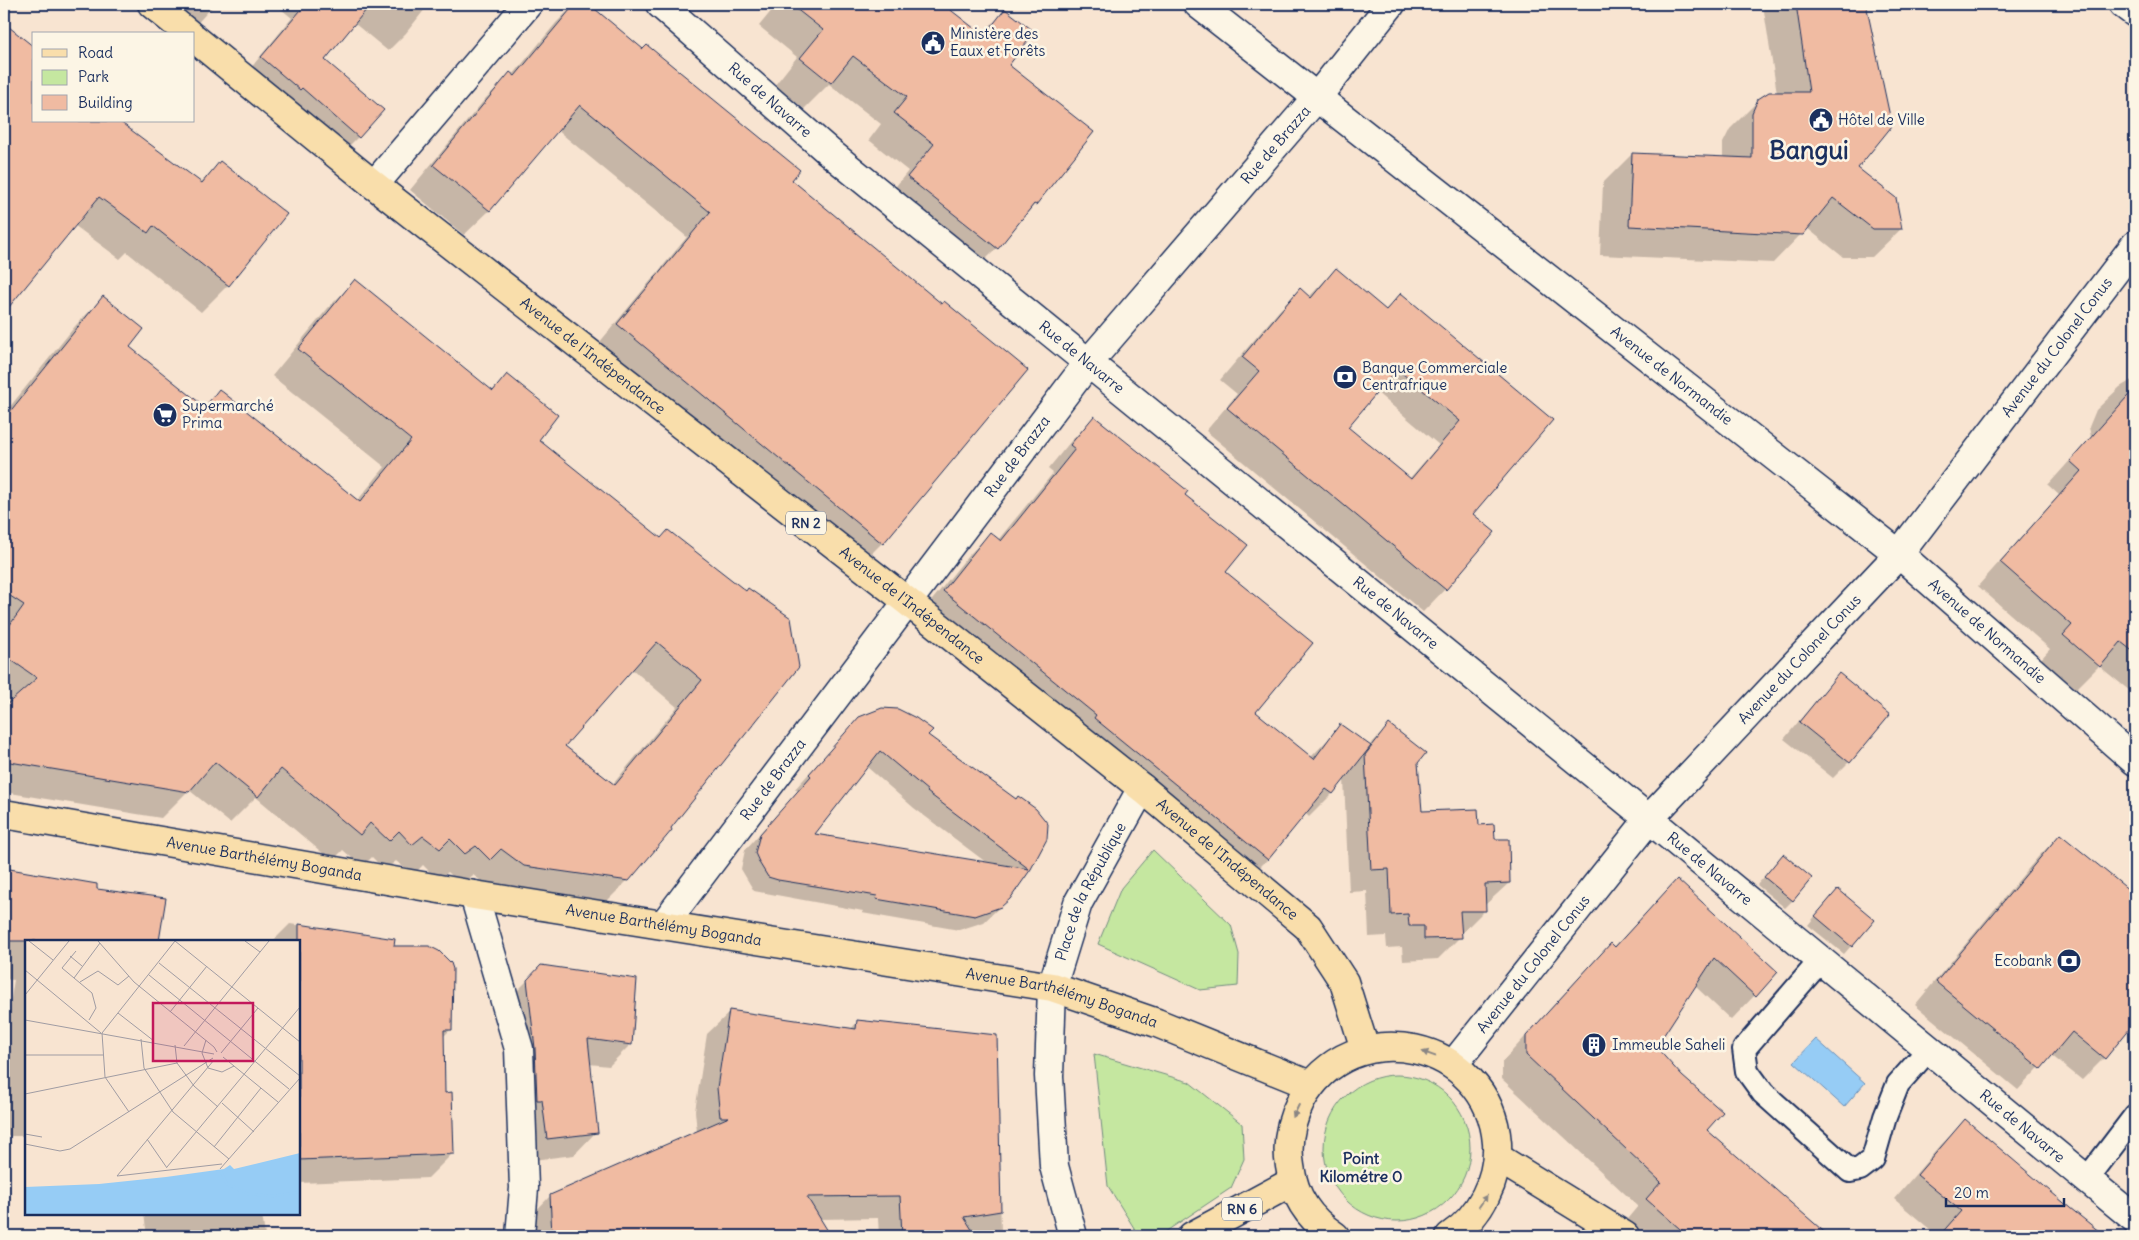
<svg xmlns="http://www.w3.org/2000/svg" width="2139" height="1240" font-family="Delius,sans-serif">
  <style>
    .green { fill: #c5e7a0; stroke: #708b7f }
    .water { fill: #96ccf5; stroke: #658db9 }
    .shadow { fill: #0003; fill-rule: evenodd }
    .building { fill: #f0bba2; stroke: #1b2f5e; fill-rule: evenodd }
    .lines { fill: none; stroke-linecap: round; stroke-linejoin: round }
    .service-casing { stroke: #1b2f5e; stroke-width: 26 }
    .minor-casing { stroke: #1b2f5e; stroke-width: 31 }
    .tertiary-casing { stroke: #1b2f5e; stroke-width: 31 }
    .primary-casing { stroke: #1b2f5e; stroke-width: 31 }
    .service { stroke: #fcf5e5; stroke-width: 22 }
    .minor { stroke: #fcf5e5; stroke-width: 28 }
    .tertiary { stroke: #fcf5e5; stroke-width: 28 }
    .primary { stroke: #f9deab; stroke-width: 28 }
    .oneway { fill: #8a8684 }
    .labels { text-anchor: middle; stroke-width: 5; stroke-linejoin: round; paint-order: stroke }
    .shield { fill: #fcf5e5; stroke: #5e6a86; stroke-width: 1 }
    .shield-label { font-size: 14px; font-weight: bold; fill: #1b2f5e }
    .poi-label { font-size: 15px; fill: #1b2f5e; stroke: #fcf5e5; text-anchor: start }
    .street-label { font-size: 15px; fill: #1b2f5e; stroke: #fcf5e5 }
    .neighbourhood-label { font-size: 16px; font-weight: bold; fill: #1b2f5e; stroke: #fcf5e5 }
    .town-label { font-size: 25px; font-weight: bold; fill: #1b2f5e; stroke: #fcf5e5 }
    .inset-river { fill: none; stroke: #96ccf5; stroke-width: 2.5 }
    .inset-road { fill: none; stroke: #a09ca3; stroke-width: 1 }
    .view { fill: #c2185b; fill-opacity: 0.15; stroke: #c2185b; stroke-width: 2.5 }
    .inset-edge { fill: none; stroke: #1b2f5e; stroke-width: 2.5 }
  </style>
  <rect width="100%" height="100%" fill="#f8e4d1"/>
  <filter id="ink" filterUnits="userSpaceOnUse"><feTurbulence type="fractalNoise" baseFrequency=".02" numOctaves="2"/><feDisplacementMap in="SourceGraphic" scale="10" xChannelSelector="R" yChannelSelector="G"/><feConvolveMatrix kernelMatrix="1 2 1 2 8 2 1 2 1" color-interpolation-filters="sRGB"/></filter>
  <g filter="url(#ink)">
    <path class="green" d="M 1153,850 L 1231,925 L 1239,954 L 1238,986 L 1200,990 L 1098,944 L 1121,888 Z
      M 1094,1054 L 1189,1082 L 1242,1124 L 1244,1159 L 1231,1188 L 1159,1236 L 1139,1236 L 1108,1186 Z
      M1324 1148a73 73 0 1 1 146 0a73 73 0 1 1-146 0Z"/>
    <path class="water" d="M 1816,1039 L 1865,1083 L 1844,1107 L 1794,1062 Z"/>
    <path class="shadow" d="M 156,4 L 215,4 L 190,31 Z
      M 275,4 L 429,4 L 406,33 L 388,51 L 354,23 L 323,60 L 358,137 L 341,154 L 245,75 L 292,18 Z
      M 575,4 L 587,4 L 643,50 L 790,180 L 882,543 L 858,567 L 594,349 L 687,237 L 557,130 L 489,211 L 464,235 L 410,190 L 486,98 L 511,74 L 513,75 L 556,23 Z
      M 777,4 L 941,4 L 981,35 L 1005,11 L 1007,66 L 1035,204 L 997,248 L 971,274 L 882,204 L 908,171 L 869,140 L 881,124 L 829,84 L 804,109 L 775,85 L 797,57 L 759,26 Z
      M 1765,4 L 1865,4 L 1890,126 L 1856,168 L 1901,229 L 1872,257 L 1843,257 L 1807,228 L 1773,263 L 1600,255 L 1603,183 L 1632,154 L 1723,158 L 1723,143 L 1730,129 L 1759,100 L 1777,93 L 1763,5 Z
      M 4,24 L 34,48 L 34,121 L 200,183 L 220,163 L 228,285 L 201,312 L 127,252 L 120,259 L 74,225 L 4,311 Z
      M 1336,269 L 1385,310 L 1401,295 L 1551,420 L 1471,514 L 1493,532 L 1445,589 L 1423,612 L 1206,431 L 1237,394 L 1220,380 L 1278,312 L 1300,289 L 1309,297 ZM 1376,392 L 1439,445 L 1409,479 L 1346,427 Z
      M 355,281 L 492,391 L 507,376 L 537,440 L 660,539 L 746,592 L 628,880 L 601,907 L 497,892 L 473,875 L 462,885 L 448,872 L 438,880 L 423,865 L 413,875 L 396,861 L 385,870 L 372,857 L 362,867 L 343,850 L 332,861 L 256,797 L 230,823 L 189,790 L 161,818 L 4,792 L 4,709 L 9,704 L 4,700 L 4,406 L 8,409 L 76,325 L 103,298 L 128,347 L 203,407 L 219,391 L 357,501 L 385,467 L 272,376 L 328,308 ZM 632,669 L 677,707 L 613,784 L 564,746 Z
      M 2135,378 L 2134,543 L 2135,695 L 2099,666 L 2076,689 L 2041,659 L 2050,649 L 1978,586 L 2059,495 L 2048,485 L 2091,437 L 2089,427 L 2096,410 L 2120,387 Z
      M 1094,418 L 1183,495 L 1225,573 L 1254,712 L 1310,758 L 1341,726 L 1369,746 L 1389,726 L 1417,762 L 1421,812 L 1477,826 L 1494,841 L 1509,883 L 1485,905 L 1485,910 L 1463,932 L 1460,932 L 1460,937 L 1438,959 L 1403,961 L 1402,947 L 1387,948 L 1386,936 L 1369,937 L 1367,891 L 1349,892 L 1344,779 L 1332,794 L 1309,817 L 1305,813 L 1268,859 L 1245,882 L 920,615 L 967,557 L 990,534 L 998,540 L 1053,473 L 1048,469 L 1071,441 Z
      M 1839,675 L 1888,715 L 1849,762 L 1833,778 L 1784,739 L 1824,691 Z
      M 859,718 L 927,736 L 1030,869 L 1009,898 L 984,922 L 959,930 L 862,913 L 863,911 L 754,891 L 741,869 L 745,850 L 798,791 L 795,789 ZM 867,767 L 914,808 L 987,863 L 813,835 Z
      M 2060,835 L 2135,897 L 2135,1020 L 2104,1058 L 2082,1080 L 2051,1055 L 2018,1090 L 1915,1005 L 2038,857 Z
      M 1783,855 L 1793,900 L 1785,908 L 1757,885 Z
      M 4,869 L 96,885 L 95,890 L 164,899 L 158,941 L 26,941 L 26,1136 L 4,1136 L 4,1040 L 14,980 L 4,979 Z
      M 1677,881 L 1777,972 L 1731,1020 L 1695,986 L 1654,1048 L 1705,1130 L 1827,1236 L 1637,1236 L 1623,1224 L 1638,1206 L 1502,1079 L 1502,1062 L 1587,969 L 1611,945 L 1614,947 Z
      M 1830,898 L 1851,946 L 1844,954 L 1808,925 Z
      M 290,924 L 393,940 L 392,947 L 451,1029 L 443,1037 L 444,1094 L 452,1154 L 428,1178 L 299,1183 L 299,941 L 273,941 Z
      M 542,966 L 631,1044 L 609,1066 L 589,1064 L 596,1132 L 574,1155 L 525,1161 L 505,1003 Z
      M 730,1012 L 850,1030 L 858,1021 L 996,1036 L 1001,1233 L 1003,1236 L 879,1236 L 878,1218 L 819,1219 L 830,1236 L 529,1236 L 528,1219 L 550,1196 L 697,1132 L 695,1111 L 707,1034 Z
      M 1965,1121 L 2103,1236 L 1938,1236 L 1894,1199 L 1941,1145 Z
      M 144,1214 L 262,1214 L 265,1236 L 147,1236 Z"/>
    <path class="building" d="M 306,4 L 371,4 L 325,60 L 384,110 L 359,138 L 302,88 L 300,90 L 261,57 Z
      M 575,4 L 589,4 L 643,49 L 647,45 L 800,170 L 792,180 L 942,304 L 944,301 L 1028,370 L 883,544 L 617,324 L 710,212 L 580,105 L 490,211 L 433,165 L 510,72 L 515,76 Z
      M 790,4 L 943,4 L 984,36 L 1005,9 L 1035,32 L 1009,65 L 1094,132 L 1036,205 L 1034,204 L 998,249 L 907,177 L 934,144 L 894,113 L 907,97 L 853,56 L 831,83 L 800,58 L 823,30 Z
      M 1796,4 L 1866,4 L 1892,126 L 1858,168 L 1896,198 L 1902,229 L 1873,229 L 1833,198 L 1803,235 L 1629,226 L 1632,153 L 1752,158 L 1752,113 L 1758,99 L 1769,92 L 1809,92 Z
      M 4,23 L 34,47 L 34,121 L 119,121 L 202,183 L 220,161 L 287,214 L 229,286 L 153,226 L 148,233 L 99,197 L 4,313 Z
      M 1336,268 L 1386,310 L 1401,293 L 1553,420 L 1473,514 L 1495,532 L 1446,590 L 1227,408 L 1259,371 L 1242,357 L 1300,288 L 1311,298 ZM 1397,369 L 1460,421 L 1411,479 L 1348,427 Z
      M 355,279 L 493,391 L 507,374 L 558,415 L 539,440 L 661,538 L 668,530 L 746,591 L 748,588 L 791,618 L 799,667 L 671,828 L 672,830 L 629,881 L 524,866 L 501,849 L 490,860 L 476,846 L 465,854 L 450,839 L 440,849 L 423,836 L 412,845 L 399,831 L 389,841 L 370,823 L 360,835 L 281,769 L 258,797 L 215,762 L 189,792 L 4,761 L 4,707 L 37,678 L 4,655 L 4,633 L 24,605 L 4,592 L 4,419 L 103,296 L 144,329 L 130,347 L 205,407 L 219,389 L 360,502 L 411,440 L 298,349 ZM 657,642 L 702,680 L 615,785 L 565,746 Z
      M 2135,388 L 2135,653 L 2121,642 L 2100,667 L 2063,635 L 2072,625 L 2000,562 L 2081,471 L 2070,461 Z
      M 1094,416 L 1188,491 L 1185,495 L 1248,545 L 1226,572 L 1313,643 L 1256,712 L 1314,759 L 1340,724 L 1371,746 L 1333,794 L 1326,789 L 1268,860 L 1094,718 L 1096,715 L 943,591 L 990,532 L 1001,541 L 1075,449 L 1070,445 Z
      M 1839,673 L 1890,715 L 1850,763 L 1799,722 Z
      M 882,708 L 898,709 L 916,718 L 933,730 L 928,735 L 1016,799 L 1018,796 L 1036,809 L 1048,824 L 1047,839 L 1031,869 L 1010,899 L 1001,907 L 975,916 L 876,899 L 877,896 L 778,880 L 768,877 L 760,864 L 755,853 L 760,834 L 811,776 L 809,774 L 859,717 ZM 880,751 L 928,791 L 927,792 L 1029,869 L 815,834 Z
      M 1389,724 L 1426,753 L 1418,763 L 1422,811 L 1478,809 L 1479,825 L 1494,824 L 1495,839 L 1509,839 L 1510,883 L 1485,884 L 1486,911 L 1460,911 L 1462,938 L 1424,939 L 1424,926 L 1409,926 L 1408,914 L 1391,915 L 1389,869 L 1371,870 L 1365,755 Z
      M 2060,834 L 2135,895 L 2135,1022 L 2105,1059 L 2072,1032 L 2041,1069 L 1936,982 Z
      M 1783,854 L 1812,878 L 1793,901 L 1764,877 Z
      M 4,868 L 97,884 L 97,889 L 166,898 L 159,941 L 4,941 Z
      M 1677,879 L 1778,972 L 1756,997 L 1714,958 L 1656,1047 L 1682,1076 L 1723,1112 L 1707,1130 L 1829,1236 L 1688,1236 L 1646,1199 L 1661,1182 L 1526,1055 L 1526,1036 L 1611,943 L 1615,947 Z
      M 1838,889 L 1875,920 L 1852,947 L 1815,916 Z
      M 299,924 L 395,939 L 394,946 L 429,946 L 439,951 L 451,963 L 453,969 L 452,1030 L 444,1030 L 445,1093 L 452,1092 L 454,1154 L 299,1160 Z
      M 541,965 L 637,979 L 632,1045 L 588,1039 L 598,1133 L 547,1139 L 542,1100 L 537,1100 L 535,1048 L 527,980 Z
      M 729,1010 L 856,1029 L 857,1020 L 997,1035 L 1001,1211 L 964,1217 L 976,1236 L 902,1236 L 900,1196 L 807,1197 L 831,1236 L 552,1236 L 550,1195 L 729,1117 L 720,1117 L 717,1088 Z
      M 1965,1119 L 2070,1208 L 2105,1236 L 1939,1236 L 1961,1211 L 1917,1175 Z"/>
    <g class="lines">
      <defs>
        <path id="service" d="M 1821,960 L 1744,1049 L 1747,1071 L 1763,1093 L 1850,1171 L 1860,1169 L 1873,1159 L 1885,1117 L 1898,1084 L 1929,1049
          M 2087,1179 L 2135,1116"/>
        <g id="minor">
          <path id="s1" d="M 660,4 L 828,151 L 1649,819 L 2135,1219"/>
          <path id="s2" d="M 1198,4 L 1899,554 L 2135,761"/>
          <path d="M 2123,4 L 2135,13"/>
          <path d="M 374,185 L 528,4"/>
          <path d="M 474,895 L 519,1049 L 524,1188 L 520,1236"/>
          <path id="s3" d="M 1453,1065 L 1649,819 L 1899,554 L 2135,245"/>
        </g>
        <g id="tertiary">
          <path id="s4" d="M 664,924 L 1088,363 L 1317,97 L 1391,4"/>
          <path id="s5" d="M 1073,1236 L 1054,1166 L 1049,1076 L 1052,987 L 1078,903 L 1142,788"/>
        </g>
        <g id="primary">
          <path d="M 152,4 L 189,34"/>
          <path id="s6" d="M 194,38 L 374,185 L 908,602 L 1142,788 L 1308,927 L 1344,982 L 1365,1049"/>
          <path id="s7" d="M 4,814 L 474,895 L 1052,987 L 1157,1023 L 1310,1085"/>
          <path d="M 1498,1158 L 1625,1236"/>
          <path d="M 1192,1236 L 1292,1182"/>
          <path d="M 1335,1236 C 1309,1219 1294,1197 1290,1166 C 1286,1143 1290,1122 1301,1101 C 1351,1010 1489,1040 1497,1143 C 1499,1179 1480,1217 1450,1236"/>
        </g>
      </defs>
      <use href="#service" class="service-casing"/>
      <use href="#minor" class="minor-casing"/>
      <use href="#tertiary" class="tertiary-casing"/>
      <use href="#primary" class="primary-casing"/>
      <use href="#service" class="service"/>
      <use href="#minor" class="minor"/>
      <use href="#tertiary" class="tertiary"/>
      <use href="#primary" class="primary"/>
    </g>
    <defs><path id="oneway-solid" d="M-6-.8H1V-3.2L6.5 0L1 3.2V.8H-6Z" transform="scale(1.25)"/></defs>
    <g class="oneway">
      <use href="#oneway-solid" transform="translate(1429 1054) rotate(-160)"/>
      <use href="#oneway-solid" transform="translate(1296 1111) rotate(115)"/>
      <use href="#oneway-solid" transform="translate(1483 1201) rotate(-56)"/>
    </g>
  </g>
  <defs>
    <symbol id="civic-disc" viewBox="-11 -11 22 22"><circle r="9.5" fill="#1b2f5e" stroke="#fcf5e5"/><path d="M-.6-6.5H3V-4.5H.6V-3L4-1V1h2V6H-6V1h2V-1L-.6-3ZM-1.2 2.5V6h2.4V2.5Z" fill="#fff"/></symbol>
    <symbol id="bank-disc" viewBox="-11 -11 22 22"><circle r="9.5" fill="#1b2f5e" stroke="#fcf5e5"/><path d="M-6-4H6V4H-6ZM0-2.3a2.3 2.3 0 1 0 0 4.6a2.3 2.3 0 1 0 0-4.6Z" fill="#fff"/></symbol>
    <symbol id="supermarket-disc" viewBox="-11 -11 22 22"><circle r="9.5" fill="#1b2f5e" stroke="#fcf5e5"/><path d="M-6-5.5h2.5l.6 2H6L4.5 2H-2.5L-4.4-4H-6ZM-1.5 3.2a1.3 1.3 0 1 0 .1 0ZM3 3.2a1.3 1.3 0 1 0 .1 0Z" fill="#fff"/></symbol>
    <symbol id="building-disc" viewBox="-11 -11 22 22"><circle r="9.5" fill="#1b2f5e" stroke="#fcf5e5"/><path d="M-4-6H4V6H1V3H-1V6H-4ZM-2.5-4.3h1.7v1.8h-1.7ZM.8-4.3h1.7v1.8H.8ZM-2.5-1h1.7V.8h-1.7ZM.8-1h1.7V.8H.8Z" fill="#fff"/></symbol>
  </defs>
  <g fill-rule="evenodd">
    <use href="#civic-disc" x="919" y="29" width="28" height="28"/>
    <use href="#civic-disc" x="1807" y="106" width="28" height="28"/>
    <use href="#bank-disc" x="1331" y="363" width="28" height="28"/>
    <use href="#supermarket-disc" x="151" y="401" width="28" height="28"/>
    <use href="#bank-disc" x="2055" y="947" width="28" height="28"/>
    <use href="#building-disc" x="1580" y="1031" width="28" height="28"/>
  </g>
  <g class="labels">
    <g class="shield">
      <rect x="786" y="511.5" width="40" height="23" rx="4"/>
      <rect x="1222" y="1197.5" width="40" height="23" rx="4"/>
    </g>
    <g class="shield-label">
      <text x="806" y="528">RN 2</text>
      <text x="1242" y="1214">RN 6</text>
    </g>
    <g class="poi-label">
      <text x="950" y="39">Ministère des<tspan x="950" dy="17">Eaux et Forêts</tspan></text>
      <text x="1838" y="125">Hôtel de Ville</text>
      <text x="1362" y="373">Banque Commerciale<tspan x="1362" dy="17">Centrafrique</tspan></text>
      <text x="182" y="411">Supermarché<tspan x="182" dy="17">Prima</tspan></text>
      <text x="2052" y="966" text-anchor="end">Ecobank</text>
      <text x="1612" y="1050">Immeuble Saheli</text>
    </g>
    <g class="street-label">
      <text dy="5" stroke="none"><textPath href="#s1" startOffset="146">Rue de Navarre</textPath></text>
      <text dy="5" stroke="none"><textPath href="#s4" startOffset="991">Rue de Brazza</textPath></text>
      <text dy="5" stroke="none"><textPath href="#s3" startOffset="939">Avenue du Colonel Conus</textPath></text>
      <text dy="5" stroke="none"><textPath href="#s6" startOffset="510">Avenue de l'Indépendance</textPath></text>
      <text dy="5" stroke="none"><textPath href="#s1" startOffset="550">Rue de Navarre</textPath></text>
      <text dy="5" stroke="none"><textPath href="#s2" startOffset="602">Avenue de Normandie</textPath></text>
      <text dy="5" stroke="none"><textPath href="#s4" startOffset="586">Rue de Brazza</textPath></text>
      <text dy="5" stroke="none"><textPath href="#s6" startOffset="915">Avenue de l'Indépendance</textPath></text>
      <text dy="5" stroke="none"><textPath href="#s1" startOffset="955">Rue de Navarre</textPath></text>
      <text dy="5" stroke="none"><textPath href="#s2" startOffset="1008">Avenue de Normandie</textPath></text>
      <text dy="5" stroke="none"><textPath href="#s3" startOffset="534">Avenue du Colonel Conus</textPath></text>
      <text dy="5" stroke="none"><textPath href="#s4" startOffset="181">Rue de Brazza</textPath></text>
      <text dy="5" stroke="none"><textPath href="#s7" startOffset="264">Avenue Barthélémy Boganda</textPath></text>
      <text dy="5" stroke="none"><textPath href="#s6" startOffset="1320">Avenue de l'Indépendance</textPath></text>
      <text dy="5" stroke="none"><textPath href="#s1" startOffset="1360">Rue de Navarre</textPath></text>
      <text dy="5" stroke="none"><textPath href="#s5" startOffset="355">Place de la République</textPath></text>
      <text dy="5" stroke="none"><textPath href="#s7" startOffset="669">Avenue Barthélémy Boganda</textPath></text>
      <text dy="5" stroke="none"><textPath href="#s3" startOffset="129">Avenue du Colonel Conus</textPath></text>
      <text dy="5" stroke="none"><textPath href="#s7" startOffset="1074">Avenue Barthélémy Boganda</textPath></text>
      <text dy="5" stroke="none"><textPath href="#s1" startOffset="1765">Rue de Navarre</textPath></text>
    </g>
    <g class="neighbourhood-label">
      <text x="1361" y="1164">Point<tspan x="1361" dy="18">Kilométre 0</tspan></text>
    </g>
    <g class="town-label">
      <text x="1809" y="159">Bangui</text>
    </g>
  </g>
  <g transform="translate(25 940)">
    <rect width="275" height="275" fill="#f8e4d1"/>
    <path d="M 275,213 L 275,274 L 0,274 L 0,247 L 74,244 L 141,237 L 199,229 L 205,225 L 209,229 Z" fill="#96ccf5"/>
    <path class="inset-river" d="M 196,232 L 202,244 L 223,254 L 247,256 L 275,252"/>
    <path class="inset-road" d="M 4,1 L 28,20M 73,1 L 109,42 L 189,107 L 192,112M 150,1 L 275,102M 220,1 L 235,12M 51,11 L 37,28 L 67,53 L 71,68 L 64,80M 45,16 L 57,26M 134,23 L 275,136M 0,30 L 76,93M 124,35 L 264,149M 49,38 L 75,3M 55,42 L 73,31 L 93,45 L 104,36M 0,55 L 44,1M 145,72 L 182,26M 93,73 L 129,101M 0,80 L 189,114M 116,99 L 119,128 L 148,172 L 204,219M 181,100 L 177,113 L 183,128 L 197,132 L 209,126M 150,105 L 152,123 L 169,146 L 193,167M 159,106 L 244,1M 196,113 L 233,68M 0,115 L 78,115M 198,117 L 253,162M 0,154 L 152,123M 197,163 L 229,192M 104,172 L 80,137 L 77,93 L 150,1M 0,194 L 17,197M 122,199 L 142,228M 0,204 L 35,211 L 45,209 L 188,118M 189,207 L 236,148M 142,227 L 275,67M 195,229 L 275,138M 92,236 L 189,120M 92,236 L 197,224"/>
    <path class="view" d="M 128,63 L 228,63 L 228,121 L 128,121 Z"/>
    <rect width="275" height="275" class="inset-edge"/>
  </g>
  <rect width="2139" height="1240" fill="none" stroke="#fcf5e5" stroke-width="20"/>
  <rect x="10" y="10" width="2119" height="1220" fill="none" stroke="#1b2f5e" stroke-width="2" filter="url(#ink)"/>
  <rect x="32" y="32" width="162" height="90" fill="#fcf5e5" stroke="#a2a6af"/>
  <rect x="42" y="49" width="25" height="8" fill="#f9deab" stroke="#a2a6af"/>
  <text x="78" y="58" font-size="15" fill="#1b2f5e">Road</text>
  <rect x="42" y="70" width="25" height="15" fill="#c5e7a0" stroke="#a2a6af"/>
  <text x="78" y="82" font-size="15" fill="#1b2f5e">Park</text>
  <rect x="42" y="95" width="25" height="15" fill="#f0bba2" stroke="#a2a6af"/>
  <text x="78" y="108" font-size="15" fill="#1b2f5e">Building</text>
  <path d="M1946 1198v8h118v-8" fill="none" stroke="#1b2f5e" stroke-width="2.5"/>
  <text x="1954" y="1198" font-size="15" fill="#1b2f5e" stroke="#fcf5e5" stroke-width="4" paint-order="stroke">20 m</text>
</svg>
